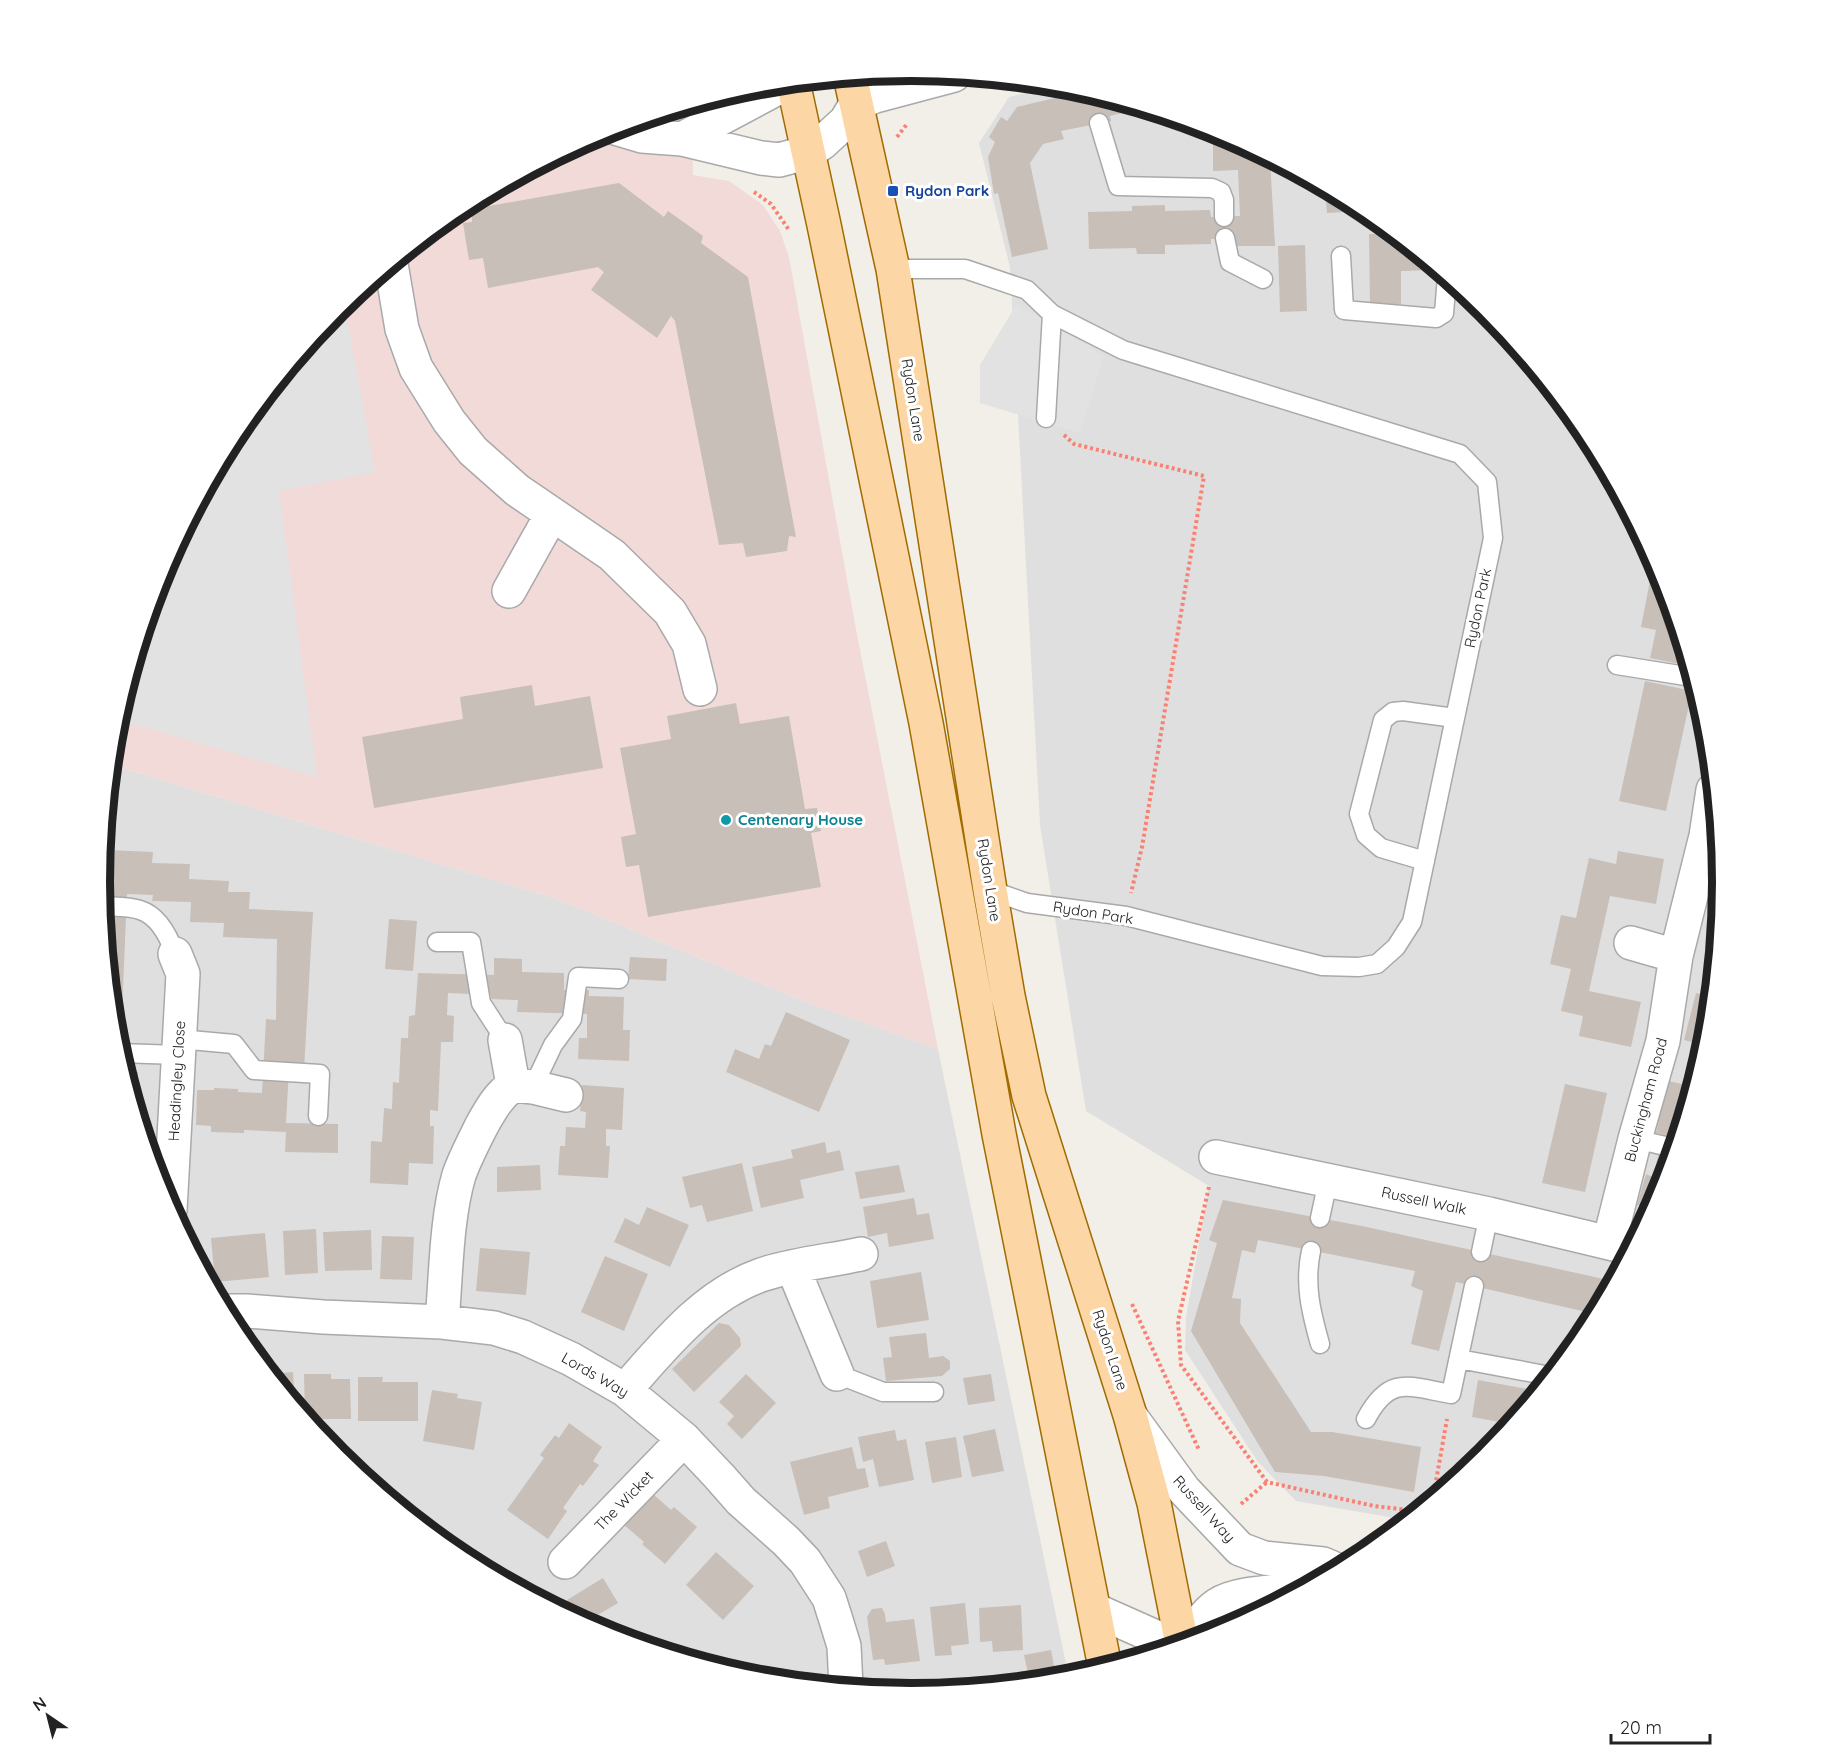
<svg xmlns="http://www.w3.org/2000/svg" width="1821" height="1764" font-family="Quicksand,sans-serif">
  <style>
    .residential { fill: #e0dfdf }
    .commercial { fill: #f2dad9 }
    .parking { fill: #e2e2e2 }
    .building { fill: #c7bfb8 }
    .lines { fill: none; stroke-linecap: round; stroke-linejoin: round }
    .lane-casing { stroke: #a9a9a9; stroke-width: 21 }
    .street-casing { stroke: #a9a9a9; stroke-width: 36 }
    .primary-casing { stroke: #a06b00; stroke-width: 36 }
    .path { stroke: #fa8072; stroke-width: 4; stroke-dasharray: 3 3; stroke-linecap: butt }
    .lane { stroke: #fff; stroke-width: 18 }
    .street { stroke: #fff; stroke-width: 33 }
    .primary { stroke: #fcd6a4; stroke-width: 33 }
    .transit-dot { fill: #1a4fb4; stroke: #fff; stroke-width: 2 }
    .culture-dot { fill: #0f9aa8; stroke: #fff; stroke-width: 2 }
    .labels { text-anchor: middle; stroke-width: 6; stroke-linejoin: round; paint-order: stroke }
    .transit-label { font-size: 15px; font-weight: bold; fill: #164399; stroke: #fff; text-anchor: start }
    .street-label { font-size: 15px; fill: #222; stroke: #fff }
    .culture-label { font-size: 15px; font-weight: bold; fill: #0d838f; stroke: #fff; text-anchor: start }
    .rim { fill: none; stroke: #222; stroke-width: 8 }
  </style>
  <rect width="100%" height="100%" fill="#f2efe9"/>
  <path class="residential" d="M 1058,85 L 1069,86 L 1221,132 L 1362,207 L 1485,308 L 1585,431 L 1660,572 L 1706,724 L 1722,882 L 1706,1041 L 1660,1193 L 1585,1333 L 1484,1456 L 1406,1520 L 1296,1501 L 1258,1462 L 1185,1350 L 1186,1317 L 1209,1186 L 1086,1111 L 1040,825 L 1010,267 L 979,143 L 1009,97 Z
    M 111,765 L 557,899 L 806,1002 L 938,1049 L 1069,1678 L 910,1693 L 752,1678 L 600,1632 L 459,1557 L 336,1456 L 236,1333 L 161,1192 L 115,1040 L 99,882 Z"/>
  <path class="commercial" d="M 694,104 L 691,109 L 693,175 L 729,181 L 763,205 L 780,231 L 789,257 L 855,624 L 938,1049 L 806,1002 L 557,899 L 111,765 L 115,723 L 161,571 L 236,431 L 337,308 L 460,207 L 600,132 Z"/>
  <path class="parking" d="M 344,302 L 375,472 L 279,491 L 317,777 L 116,719 L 161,571 L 236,431 L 337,308 Z
    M 1016,305 L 1051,323 L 1104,356 L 1080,433 L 980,403 L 980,365 Z"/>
  <path class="building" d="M 1084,91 L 1142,108 L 1110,116 L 1111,121 L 1061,131 L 1064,139 L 1043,144 L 1030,163 L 1048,249 L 1012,257 L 998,193 L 994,194 L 988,157 L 995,142 L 989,137 L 1001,117 L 1007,121 L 1017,107 Z
    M 1213,139 L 1233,139 L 1270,159 L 1275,246 L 1231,246 L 1231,238 L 1211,239 L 1211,244 L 1165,245 L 1165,254 L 1137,254 L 1136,248 L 1089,249 L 1088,212 L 1132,211 L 1132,206 L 1165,205 L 1165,211 L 1210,210 L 1211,217 L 1240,216 L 1238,170 L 1213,171 Z
    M 619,183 L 664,217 L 668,211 L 703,236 L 701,243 L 748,277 L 796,537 L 789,536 L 787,551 L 746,557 L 743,543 L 719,545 L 675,321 L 671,316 L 657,338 L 591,290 L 604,272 L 598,267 L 488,288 L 483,258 L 469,260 L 463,223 L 472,222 L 472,209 Z
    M 1325,188 L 1343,197 L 1343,212 L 1327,213 Z
    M 1377,220 L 1438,270 L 1401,271 L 1401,304 L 1370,305 L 1369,234 L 1377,234 Z
    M 1305,245 L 1307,311 L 1280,312 L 1278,246 Z
    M 1654,560 L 1660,572 L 1683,647 L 1680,664 L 1650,658 L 1656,630 L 1641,627 Z
    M 1645,681 L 1692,691 L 1666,811 L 1619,801 Z
    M 532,685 L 535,706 L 590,696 L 603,768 L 374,808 L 362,737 L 463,719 L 460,697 Z
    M 736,703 L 740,724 L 789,716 L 805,809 L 817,808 L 821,831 L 811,833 L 821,887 L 648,917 L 639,865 L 626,867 L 621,837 L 636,834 L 620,748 L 671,739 L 667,716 Z
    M 108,850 L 153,852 L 152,863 L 190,864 L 189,879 L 229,881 L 228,892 L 250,892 L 249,909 L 313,912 L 304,1070 L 289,1069 L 286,1123 L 338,1124 L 338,1153 L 285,1152 L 286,1132 L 244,1130 L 244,1133 L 211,1132 L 211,1126 L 196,1125 L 197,1090 L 214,1090 L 214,1088 L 238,1089 L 238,1092 L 262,1093 L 266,1019 L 276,1020 L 277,939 L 223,937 L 224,923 L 190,922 L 191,902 L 152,901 L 153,895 L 127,894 L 120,1059 L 115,1040 L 103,925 L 105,925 Z
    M 1618,851 L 1664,859 L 1656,904 L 1610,896 L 1589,991 L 1641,1002 L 1631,1047 L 1579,1036 L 1583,1016 L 1561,1011 L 1571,969 L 1550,964 L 1561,915 L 1576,918 L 1589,858 L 1616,864 Z
    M 1719,895 L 1721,895 L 1716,943 L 1709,942 Z
    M 389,919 L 417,921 L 413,971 L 385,969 Z
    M 630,957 L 667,959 L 666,981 L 628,979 Z
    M 494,958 L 522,959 L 522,972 L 564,973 L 564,990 L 589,990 L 589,996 L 624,997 L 623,1030 L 630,1030 L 629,1061 L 578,1059 L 579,1038 L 587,1038 L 587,1014 L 517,1012 L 518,1000 L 491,999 L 491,995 L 448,993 L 447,1015 L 454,1016 L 453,1042 L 441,1042 L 438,1111 L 430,1110 L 430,1126 L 434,1126 L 433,1164 L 409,1163 L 408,1185 L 370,1183 L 371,1141 L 382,1142 L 384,1108 L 392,1109 L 393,1082 L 399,1083 L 401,1038 L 408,1038 L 409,1016 L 415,1015 L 418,973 L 494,975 Z
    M 1696,993 L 1711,996 L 1705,1045 L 1684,1040 Z
    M 786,1012 L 850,1040 L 819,1112 L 726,1072 L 735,1049 L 759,1059 L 765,1044 L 771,1046 Z
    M 124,1071 L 138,1072 L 137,1112 L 136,1112 Z
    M 1668,1081 L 1692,1086 L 1660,1193 L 1652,1209 L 1637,1205 L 1646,1174 L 1653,1177 L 1663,1134 L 1656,1133 Z
    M 1565,1084 L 1607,1093 L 1585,1192 L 1542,1183 Z
    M 582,1085 L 624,1088 L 622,1130 L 606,1129 L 606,1146 L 610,1146 L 608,1178 L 558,1175 L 560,1146 L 565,1146 L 566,1127 L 585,1128 L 586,1112 L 580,1111 Z
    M 825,1142 L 827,1153 L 840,1150 L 844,1170 L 800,1180 L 804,1198 L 761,1208 L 752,1167 L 793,1158 L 791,1150 Z
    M 742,1163 L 753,1211 L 707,1222 L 702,1205 L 690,1208 L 682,1177 Z
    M 540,1165 L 541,1190 L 497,1192 L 497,1167 Z
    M 899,1165 L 905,1192 L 860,1199 L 855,1172 Z
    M 914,1198 L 917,1215 L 929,1213 L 934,1239 L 889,1247 L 887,1233 L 868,1237 L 863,1207 Z
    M 1223,1200 L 1362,1226 L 1613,1281 L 1595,1314 L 1456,1282 L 1439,1351 L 1411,1344 L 1423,1291 L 1411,1286 L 1415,1271 L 1258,1240 L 1255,1253 L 1242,1250 L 1232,1298 L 1241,1299 L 1240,1323 L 1311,1432 L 1332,1432 L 1421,1447 L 1414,1492 L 1324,1476 L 1275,1472 L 1191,1331 L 1217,1243 L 1209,1240 Z
    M 647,1207 L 689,1225 L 670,1267 L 614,1242 L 625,1218 L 639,1225 Z
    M 316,1229 L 318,1273 L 285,1275 L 283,1231 Z
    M 371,1230 L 372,1270 L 325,1271 L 323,1232 Z
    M 265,1233 L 269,1277 L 215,1282 L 211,1238 Z
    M 382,1236 L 414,1237 L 412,1280 L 380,1279 Z
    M 480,1248 L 530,1252 L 526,1295 L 476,1291 Z
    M 605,1256 L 648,1274 L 624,1331 L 581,1312 Z
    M 921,1272 L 929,1320 L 877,1328 L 870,1281 Z
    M 719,1323 L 729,1325 L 740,1338 L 741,1346 L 694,1392 L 672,1369 Z
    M 926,1333 L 929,1358 L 943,1356 L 950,1361 L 950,1369 L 942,1376 L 886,1381 L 883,1358 L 892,1357 L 889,1337 Z
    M 293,1372 L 295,1405 L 269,1374 Z
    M 304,1374 L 331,1374 L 331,1379 L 350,1379 L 351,1419 L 307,1419 L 305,1417 Z
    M 746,1374 L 776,1403 L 742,1439 L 727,1424 L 734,1416 L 719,1402 Z
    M 991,1374 L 995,1401 L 968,1405 L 963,1378 Z
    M 358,1377 L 383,1377 L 382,1382 L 418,1382 L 418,1421 L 358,1421 Z
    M 1478,1380 L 1538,1391 L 1511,1424 L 1472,1417 Z
    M 432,1390 L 458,1394 L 457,1398 L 482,1402 L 474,1450 L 423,1441 Z
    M 569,1423 L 602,1447 L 593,1461 L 599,1465 L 583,1486 L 580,1484 L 563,1508 L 567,1511 L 548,1539 L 507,1510 L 544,1458 L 540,1455 L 555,1435 L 559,1438 Z
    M 995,1429 L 1004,1471 L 972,1477 L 963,1436 Z
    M 895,1430 L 897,1441 L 906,1439 L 914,1480 L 879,1487 L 873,1459 L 863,1462 L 858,1437 Z
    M 956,1437 L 962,1477 L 932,1483 L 925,1442 Z
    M 852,1447 L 857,1469 L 865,1468 L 869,1487 L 828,1497 L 830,1508 L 804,1515 L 790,1462 Z
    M 1456,1462 L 1471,1467 L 1452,1483 Z
    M 644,1486 L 671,1510 L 674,1507 L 697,1527 L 665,1564 L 642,1544 L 644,1542 L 616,1518 Z
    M 886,1541 L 895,1566 L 867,1577 L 858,1551 Z
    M 716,1552 L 754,1586 L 723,1620 L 686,1585 Z
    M 603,1578 L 618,1603 L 584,1623 L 580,1621 L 567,1600 Z
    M 531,1583 L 550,1603 L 548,1604 L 523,1590 Z
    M 965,1603 L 969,1644 L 951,1646 L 952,1655 L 935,1656 L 930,1607 Z
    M 1021,1605 L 1023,1650 L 993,1652 L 992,1641 L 980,1642 L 979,1608 Z
    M 882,1608 L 885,1614 L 886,1622 L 914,1619 L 920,1661 L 885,1665 L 884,1659 L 873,1660 L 867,1617 L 872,1609 Z
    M 1051,1650 L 1056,1677 L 1030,1682 L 1024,1655 Z"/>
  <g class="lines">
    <defs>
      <path id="lane" d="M 1099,123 L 1118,186 L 1212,188 L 1221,192 L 1224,200 L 1224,217
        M 1225,238 L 1230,262 L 1263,279
        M 1341,256 L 1344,310 L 1436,318 L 1444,313 L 1447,277
        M 893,269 L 965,269 L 1027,290 L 1052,314 L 1123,350 L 1460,454 L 1487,482 L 1493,538 L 1412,922 L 1396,947 L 1377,964 L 1359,967 L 1322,966 L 1126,916 L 1027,903 L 990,890
        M 1046,418 L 1052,314
        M 1617,665 L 1692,677
        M 1425,861 L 1381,848 L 1366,835 L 1359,814 L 1383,720 L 1393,712 L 1403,711 L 1455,718
        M 101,906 C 114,907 128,906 140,910 C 159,916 169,937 175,954
        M 437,942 L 471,942 L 481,1003 L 505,1040
        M 179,1039 L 234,1044 L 254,1070 L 320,1074 L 318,1116
        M 119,1053 L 179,1055
        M 533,1087 L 553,1045 L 572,1019 L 578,977 L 619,979
        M 1635,1139 L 1674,1148
        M 1320,1218 L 1328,1181
        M 1311,1251 C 1304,1284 1311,1312 1320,1344
        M 1481,1252 L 1489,1214
        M 1459,1359 L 1550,1376
        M 837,1374 L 883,1392 L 934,1392
        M 1366,1419 C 1390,1374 1409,1387 1451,1394 L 1474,1286"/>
      <path id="street" d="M 615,128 L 642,136 L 682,139 L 761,158 L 779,160 L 809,152 L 822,143 L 846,121 L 856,104 L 875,96 L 954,75
        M 682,139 L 787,83
        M 391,264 L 402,329 L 416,368 L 449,421 L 473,451 L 517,490 L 612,555 L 670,612 L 689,644 L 700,689
        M 509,591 L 552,514
        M 1631,943 L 1676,956
        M 513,1085 L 533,1087 L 566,1095
        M 1216,1157 L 1489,1214 L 1630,1248
        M 170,1210 L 183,974 L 175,954
        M 1609,1243 L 1635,1139 L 1663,1041 L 1676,956 L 1706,836 L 1713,790
        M 793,1268 L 837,1374
        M 224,1311 L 247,1311 L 323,1317 L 442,1322 L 494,1328 L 523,1337 L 571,1359 L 625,1390 L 684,1439 L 719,1476 L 741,1501 L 786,1541 L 805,1561 L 829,1598 L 836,1620 L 844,1646 L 846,1687
        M 442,1322 C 446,1276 446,1219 459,1175 C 465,1158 474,1141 482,1125 C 491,1109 498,1096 513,1085 L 505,1040
        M 625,1390 C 664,1346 704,1295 761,1275 C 793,1264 829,1261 861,1254
        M 1131,1417 L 1184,1490 L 1240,1549 L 1264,1558 L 1323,1564 L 1337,1570
        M 565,1562 L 684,1439
        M 1095,1610 L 1176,1646
        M 1187,1642 C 1195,1629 1204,1614 1217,1605 C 1237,1592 1277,1592 1301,1589"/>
      <path id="primary" d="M 850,76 L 893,269 L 990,890 L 1008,996 L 1029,1096 L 1130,1415 L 1154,1503 L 1182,1644
        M 793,82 L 824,225 L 926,723 L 999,1134 L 1105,1667"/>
    </defs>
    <use href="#lane" class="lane-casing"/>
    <use href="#street" class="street-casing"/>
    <use href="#primary" class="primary-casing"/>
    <path class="path" d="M 897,137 L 907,124
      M 754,192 L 771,204 L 789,230
      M 1064,435 L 1074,444 L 1204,476 L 1142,847 L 1131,893
      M 1209,1187 L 1178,1321 L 1181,1365 L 1267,1482 L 1374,1506 L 1417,1511
      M 1132,1304 L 1199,1450
      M 1433,1498 L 1447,1419
      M 1241,1504 L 1267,1482"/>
    <use href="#lane" class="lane"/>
    <use href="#street" class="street"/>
    <use href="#primary" class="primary"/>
  </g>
  <rect class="transit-dot" x="887" y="185" width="12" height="12" rx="3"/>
  <circle class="culture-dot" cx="726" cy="820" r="6"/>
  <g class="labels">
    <g class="transit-label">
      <text x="905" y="196">Rydon Park</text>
    </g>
    <g class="street-label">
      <text transform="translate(913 400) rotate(81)" y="5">Rydon Lane</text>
      <text transform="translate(1478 608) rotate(-78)" y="5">Rydon Park</text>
      <text transform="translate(989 880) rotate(81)" y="5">Rydon Lane</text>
      <text transform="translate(1093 913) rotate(9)" y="5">Rydon Park</text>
      <text transform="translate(177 1081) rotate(-87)" y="5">Headingley Close</text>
      <text transform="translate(1646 1100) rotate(-75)" y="5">Buckingham Road</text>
      <text transform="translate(1424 1201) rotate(12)" y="5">Russell Walk</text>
      <text transform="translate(1110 1350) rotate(72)" y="5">Rydon Lane</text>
      <text transform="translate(595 1375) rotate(30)" y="5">Lords Way</text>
      <text transform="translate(624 1501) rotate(-46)" y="5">The Wicket</text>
      <text transform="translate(1204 1509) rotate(48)" y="5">Russell Way</text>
    </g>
    <g class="culture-label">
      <text x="738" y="825">Centenary House</text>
    </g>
  </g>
  <path d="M0 0H1821V1764H0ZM110 882a801 801 0 1 1 1602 0a801 801 0 1 1-1602 0Z" fill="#fff" fill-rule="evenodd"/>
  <path class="rim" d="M110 882a801 801 0 1 1 1602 0a801 801 0 1 1-1602 0Z"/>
  <g transform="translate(48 1716) rotate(325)" stroke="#ffffff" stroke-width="4.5" paint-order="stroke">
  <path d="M0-4.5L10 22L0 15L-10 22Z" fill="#222222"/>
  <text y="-9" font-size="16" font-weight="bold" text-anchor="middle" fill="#222222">N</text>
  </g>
  <path d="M1611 1734v9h99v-9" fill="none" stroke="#222222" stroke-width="3"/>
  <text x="1620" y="1734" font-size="18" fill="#222222" stroke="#ffffff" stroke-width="4.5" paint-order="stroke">20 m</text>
</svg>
